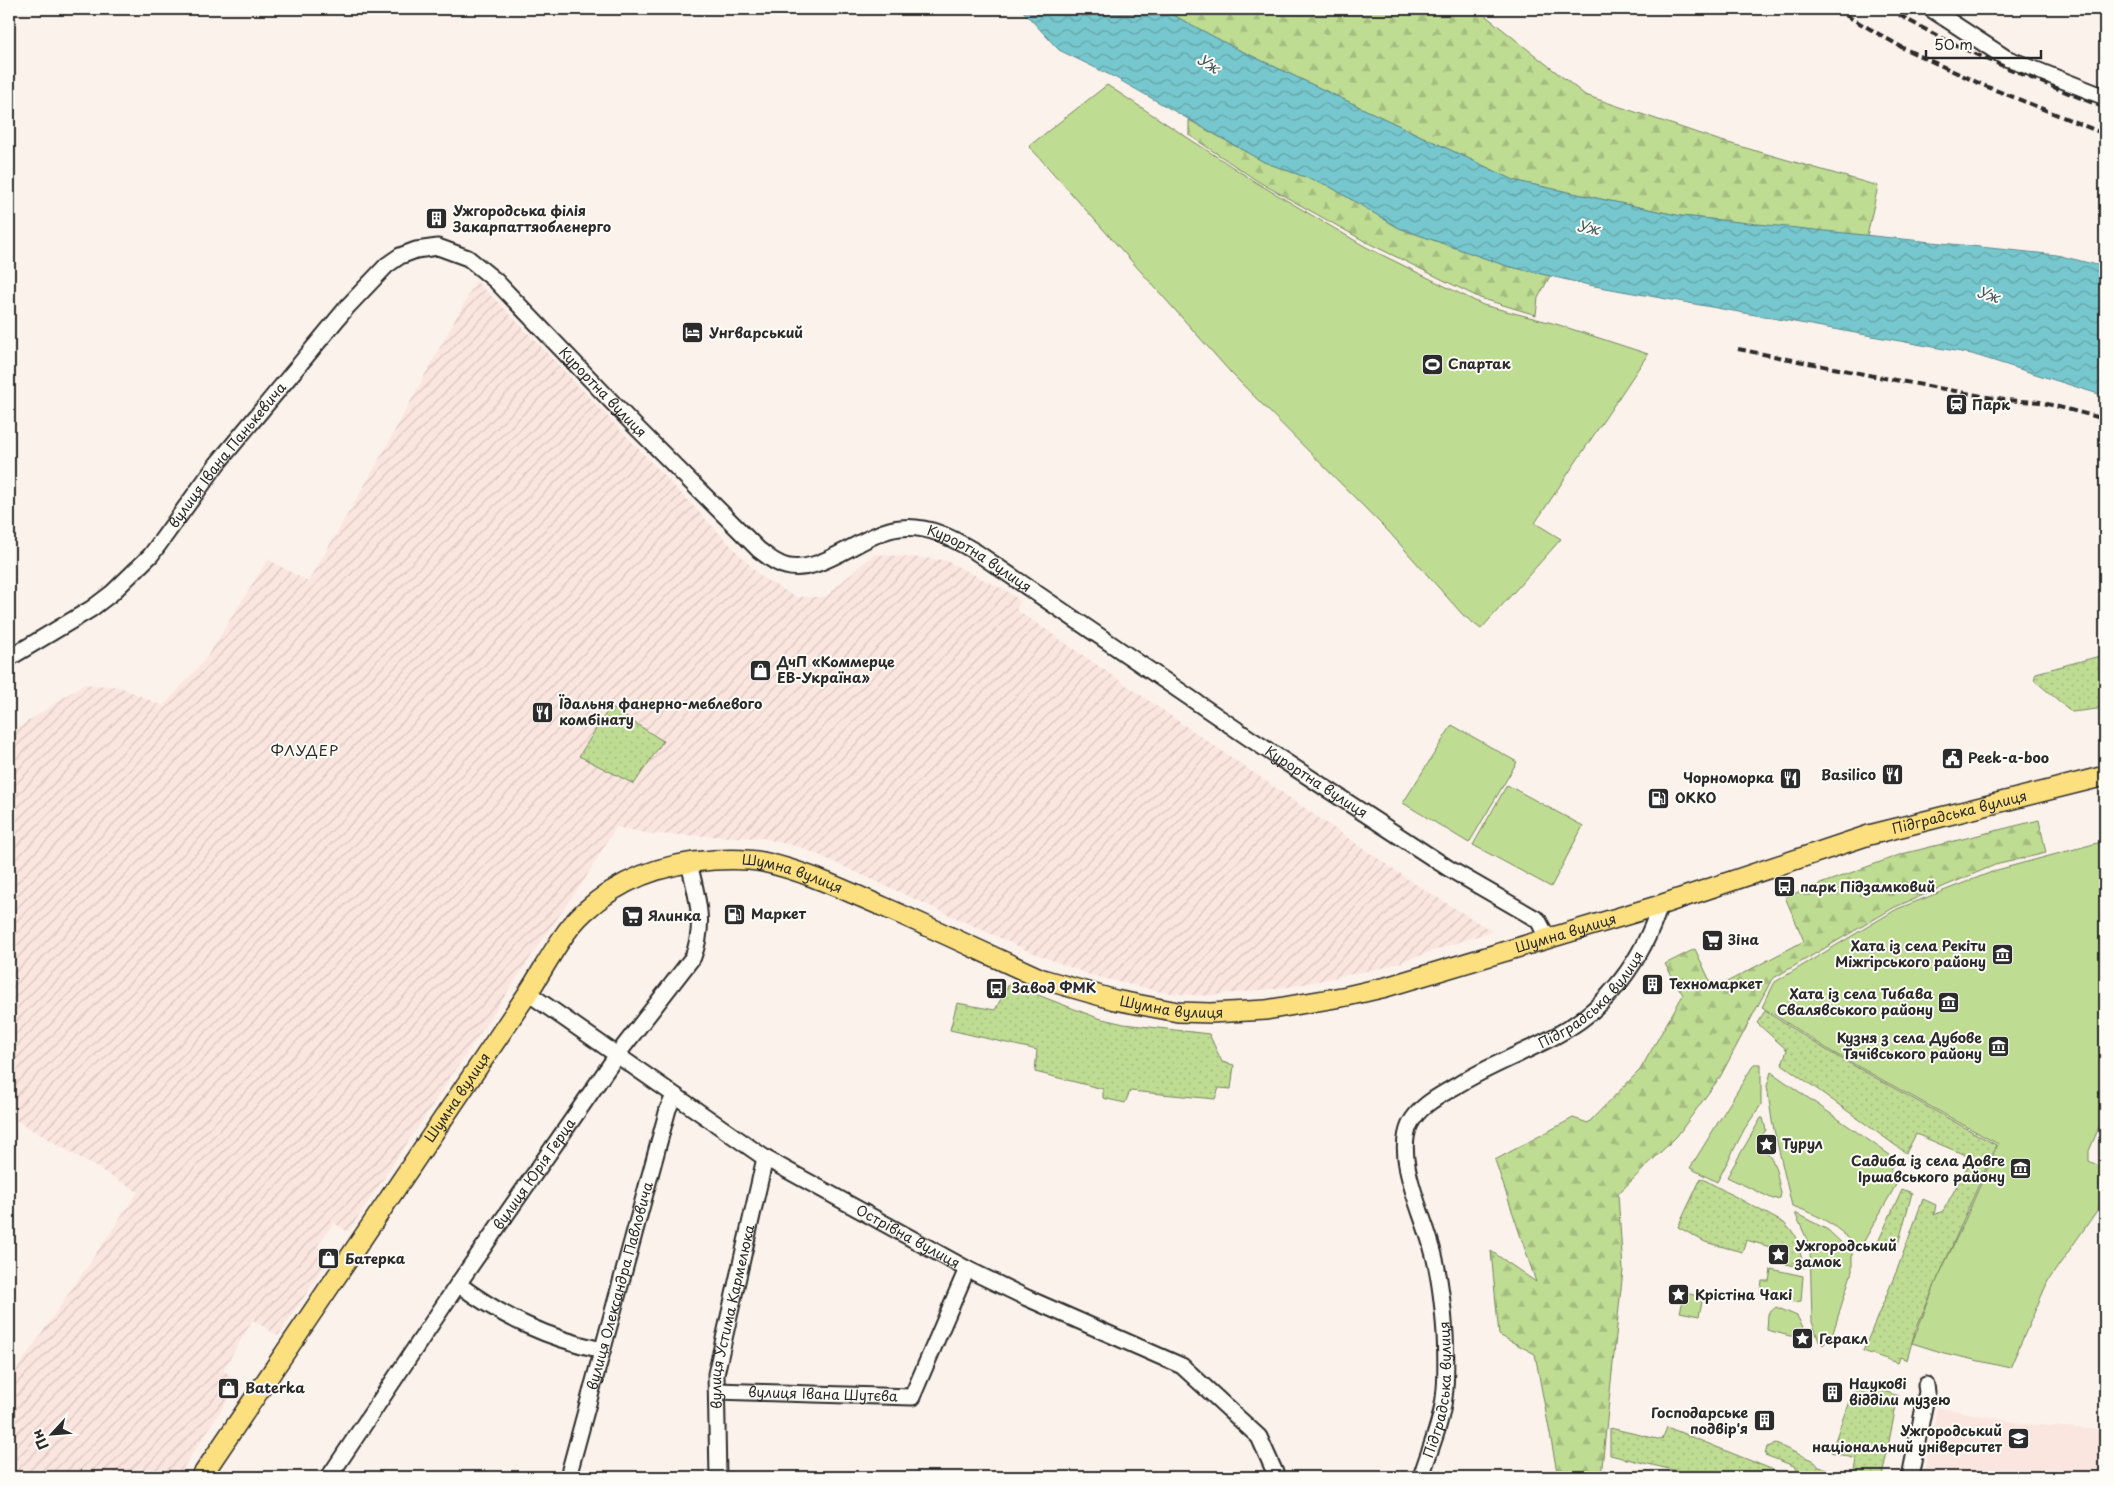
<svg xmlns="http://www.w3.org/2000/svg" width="2114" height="1486" font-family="'Playpen Sans',sans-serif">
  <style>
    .built { fill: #fbe6df }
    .industrial { fill: url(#industrial-furrows) }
    .grass { fill: url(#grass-dots); stroke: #75845f }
    .forest { fill: url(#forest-firs); stroke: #75845f }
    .green { fill: #bfdc93; stroke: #75845f }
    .water { fill: url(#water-waves); stroke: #59898d }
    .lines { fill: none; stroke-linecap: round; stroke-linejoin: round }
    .minor-casing { stroke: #2b2b2b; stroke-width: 19 }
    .major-casing { stroke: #2b2b2b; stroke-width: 22 }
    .minor { stroke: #fdfcf7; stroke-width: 15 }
    .major { stroke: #fce080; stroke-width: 19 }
    .rail { stroke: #2b2b2b; stroke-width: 4; stroke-dasharray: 8 4; stroke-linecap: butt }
    .labels { text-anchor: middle; stroke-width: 4; stroke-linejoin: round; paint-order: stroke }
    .poi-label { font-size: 14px; font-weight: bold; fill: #2b2b2b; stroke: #fdfcf7; text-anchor: start }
    .street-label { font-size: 14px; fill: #2b2b2b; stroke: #fdfcf7 }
    .water-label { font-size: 15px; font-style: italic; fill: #425a5c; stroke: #fdfcf7 }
    .neighbourhood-label { font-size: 15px; letter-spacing: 1px; fill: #2b2b2b; stroke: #fdfcf7 }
  </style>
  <defs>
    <pattern id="industrial-furrows" width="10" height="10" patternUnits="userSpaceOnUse" patternTransform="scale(1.25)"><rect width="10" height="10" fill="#fbe6df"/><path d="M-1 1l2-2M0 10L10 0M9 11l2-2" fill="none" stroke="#d7c5c0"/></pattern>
    <pattern id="grass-dots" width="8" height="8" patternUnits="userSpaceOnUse" patternTransform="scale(1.25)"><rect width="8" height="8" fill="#bfdc93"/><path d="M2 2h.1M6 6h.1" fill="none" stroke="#a4bd7f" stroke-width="1.8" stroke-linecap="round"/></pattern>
    <pattern id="forest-firs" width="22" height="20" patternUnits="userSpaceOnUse" patternTransform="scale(1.25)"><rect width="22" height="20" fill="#bfdc93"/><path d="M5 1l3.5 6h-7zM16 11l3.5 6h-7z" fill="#a4bd7f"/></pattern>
    <pattern id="water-waves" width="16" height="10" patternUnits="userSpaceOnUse" patternTransform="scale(1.25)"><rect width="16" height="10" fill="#77c8ce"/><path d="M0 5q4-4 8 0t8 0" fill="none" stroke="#62a3a7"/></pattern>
  </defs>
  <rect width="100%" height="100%" fill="#fcf2ec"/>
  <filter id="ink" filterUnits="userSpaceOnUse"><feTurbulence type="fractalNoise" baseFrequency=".02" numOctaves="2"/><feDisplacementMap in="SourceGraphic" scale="10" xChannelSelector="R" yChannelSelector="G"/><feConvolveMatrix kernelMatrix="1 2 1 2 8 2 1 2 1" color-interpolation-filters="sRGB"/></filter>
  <g filter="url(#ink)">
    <path class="built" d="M 1937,1407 L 2026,1424 L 2091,1429 L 2105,1432 L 2105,1460 L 2101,1477 L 1923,1477 Z"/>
    <path class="industrial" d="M 476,281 L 504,308 L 761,577 L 796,597 L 825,597 L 874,554 L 945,560 L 1000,588 L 1001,587 L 1021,601 L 1016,609 L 1412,882 L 1492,931 L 1386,967 L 1289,987 L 1204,996 L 1161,992 L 1090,975 L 1026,950 L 803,848 L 763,838 L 651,834 L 616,827 L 585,879 L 542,940 L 348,1232 L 334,1223 L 317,1246 L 331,1256 L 278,1336 L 253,1320 L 223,1370 L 240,1382 L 177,1477 L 9,1477 L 9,1381 L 138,1192 L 9,1116 L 9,734 L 84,684 L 120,687 L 163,706 L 205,660 L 268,559 L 308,582 L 370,476 Z"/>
    <path class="grass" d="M 2100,656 L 2105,693 L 2105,708 L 2072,712 L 2034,680 L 2036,673 Z
      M 610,707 L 663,741 L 634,784 L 579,756 Z
      M 1009,984 L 1098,1018 L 1124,1024 L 1209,1034 L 1222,1062 L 1234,1065 L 1231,1089 L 1219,1088 L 1215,1099 L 1130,1091 L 1125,1103 L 1103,1098 L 1103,1089 L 1035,1072 L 1037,1050 L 950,1030 L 957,1003 L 995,1010 Z
      M 1765,1011 L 1831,1053 L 1996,1145 L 1915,1331 L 1907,1360 L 1900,1357 L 1898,1363 L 1863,1351 L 1897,1270 L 1923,1199 L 1936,1205 L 1934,1215 L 1943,1211 L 1972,1158 L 1916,1134 L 1906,1153 L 1782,1064 L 1787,1050 L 1757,1023 Z
      M 1701,1178 L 1784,1223 L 1796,1236 L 1804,1268 L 1773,1261 L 1774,1248 L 1746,1240 L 1742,1252 L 1705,1242 L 1678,1227 Z
      M 1902,1189 L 1912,1193 L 1897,1248 L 1878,1242 Z
      M 1860,1382 L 1898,1396 L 1882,1477 L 1853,1477 L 1856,1459 L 1831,1452 L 1852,1393 L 1856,1392 Z
      M 1667,1427 L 1786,1475 L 1785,1477 L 1703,1477 L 1610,1455 L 1610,1428 L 1662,1440 Z
      M 1776,1444 L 1814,1461 L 1819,1467 L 1839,1472 L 1838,1477 L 1796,1477 L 1798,1471 L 1794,1466 L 1765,1455 L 1767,1447 Z"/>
    <path class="forest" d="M 1162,9 L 1477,9 L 1585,95 L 1718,140 L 1878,186 L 1867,236 L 1681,216 L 1516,181 L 1233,47 Z
      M 1189,120 L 1264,162 L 1327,185 L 1399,228 L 1507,266 L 1550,276 L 1538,298 L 1536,315 L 1480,298 L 1368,243 L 1259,182 L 1189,135 Z
      M 2039,820 L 2046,853 L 1995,865 L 1895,907 L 1772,979 L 1720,1077 L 1677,1136 L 1618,1194 L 1623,1270 L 1601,1476 L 1606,1477 L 1558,1477 L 1535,1354 L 1499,1335 L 1491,1251 L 1536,1282 L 1495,1160 L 1573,1118 L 1588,1123 L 1640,1070 L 1683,995 L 1665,964 L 1695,949 L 1710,981 L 1723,984 L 1804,941 L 1785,897 L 1902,854 Z"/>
    <path class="green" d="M 1107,85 L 1257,183 L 1366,247 L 1483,305 L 1556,324 L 1648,354 L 1535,523 L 1561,539 L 1481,629 L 1463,615 L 1389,532 L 1232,374 L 1029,146 Z
      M 1452,725 L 1517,762 L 1469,843 L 1403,803 Z
      M 1507,785 L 1583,826 L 1551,887 L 1473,845 Z
      M 2105,841 L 2105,1113 L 2089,1151 L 2089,1161 L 2105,1169 L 2105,1199 L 2048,1281 L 2010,1368 L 1944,1353 L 1912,1343 L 1937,1280 L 1965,1220 L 1998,1144 L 1832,1052 L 1762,1007 L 1775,982 L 1897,909 L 1997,870 Z
      M 1754,1064 L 1761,1064 L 1761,1105 L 1745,1128 L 1717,1182 L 1690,1168 Z
      M 1771,1072 L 1897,1160 L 1890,1169 L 1901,1176 L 1859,1250 C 1840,1227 1820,1215 1792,1206 L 1772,1121 L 1767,1086 Z
      M 1761,1118 L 1763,1118 L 1766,1130 L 1758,1141 L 1761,1149 C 1776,1154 1777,1179 1781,1193 L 1780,1198 L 1773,1199 L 1727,1177 Z
      M 1795,1213 L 1828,1230 L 1852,1253 L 1852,1271 L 1832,1336 L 1823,1345 L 1819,1341 L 1812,1322 L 1810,1246 Z
      M 1771,1269 L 1803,1276 L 1801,1301 L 1795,1302 L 1760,1295 L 1762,1281 L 1769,1281 Z
      M 1685,1293 L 1703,1297 L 1699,1316 L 1680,1312 Z
      M 1776,1307 L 1797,1316 L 1803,1327 L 1800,1336 L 1790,1336 L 1767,1330 L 1768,1314 Z"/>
    <path class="water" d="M 1021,9 L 1162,9 L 1233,47 L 1516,181 L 1681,216 L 2057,255 L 2105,267 L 2105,396 L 1972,354 L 1589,285 L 1507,266 L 1399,228 L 1327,185 L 1264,162 L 1116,78 L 1059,50 Z"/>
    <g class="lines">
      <defs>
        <g id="minor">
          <path d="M 1931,9 L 2006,58 L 2105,97"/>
          <path id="s1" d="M 9,658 L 91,609 L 112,593 L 151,555 L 217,464 L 348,306 L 387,265 L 400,256 L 416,250 L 438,247 L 468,258 L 496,281 L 634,425 L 759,550 C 765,554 771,560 778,563 C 814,583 863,531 900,528 C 929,525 952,538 976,552 L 1249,738 L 1448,868 L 1538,920 L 1548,939"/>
          <path id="s2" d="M 528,993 L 765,1158 L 967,1269 L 1027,1298 L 1182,1366 L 1259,1437 L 1277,1477"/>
          <path d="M 458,1284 C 504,1318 547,1338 602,1350"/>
          <path id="s3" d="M 717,1391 L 912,1397 L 967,1269"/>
          <path id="s4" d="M 329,1477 L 458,1284 L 617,1055 L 693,957 C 706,922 697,898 689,863"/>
          <path id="s5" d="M 568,1477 L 668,1109 L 674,1096"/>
          <path id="s6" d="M 718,1477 L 716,1374 L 765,1158"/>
          <path id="s7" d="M 1421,1477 C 1429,1451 1441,1425 1444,1398 C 1447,1377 1446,1355 1445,1334 C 1443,1305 1440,1275 1432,1248 C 1423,1213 1394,1158 1410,1124 C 1419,1106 1439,1096 1456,1086 C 1488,1066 1524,1053 1557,1035 C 1608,1008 1643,959 1660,905"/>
          <path d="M 1910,1477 L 1927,1392 L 1926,1385"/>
        </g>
        <g id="major">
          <path id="s8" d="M 201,1477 L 528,993 C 545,967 562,932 584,912 C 621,878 665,863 714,860 C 730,859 748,859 763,862 C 805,871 844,890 884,907 C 937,930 989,955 1042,979 L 1115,1000 L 1178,1012 L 1211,1013 L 1266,1010 L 1347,996 L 1386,987 L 1660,905 L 1869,835 L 2105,776"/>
        </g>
      </defs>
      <use href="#minor" class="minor-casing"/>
      <use href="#major" class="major-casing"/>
      <use href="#minor" class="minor"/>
      <use href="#major" class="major"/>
      <path class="rail" d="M 1835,9 L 1905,49 L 1983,85 L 2105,134
        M 1889,9 C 1957,50 2032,78 2105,108
        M 1738,349 L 1884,378 L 2004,400 L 2040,402 L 2105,419"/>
    </g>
  </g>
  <defs>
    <symbol id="building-square" viewBox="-11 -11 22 22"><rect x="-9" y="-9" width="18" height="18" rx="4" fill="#2b2b2b" stroke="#fdfcf7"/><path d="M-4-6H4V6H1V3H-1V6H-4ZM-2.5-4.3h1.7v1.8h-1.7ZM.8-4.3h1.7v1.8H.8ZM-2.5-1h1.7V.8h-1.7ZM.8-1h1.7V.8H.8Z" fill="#fff"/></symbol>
    <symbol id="hotel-square" viewBox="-11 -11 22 22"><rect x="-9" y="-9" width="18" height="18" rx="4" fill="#2b2b2b" stroke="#fdfcf7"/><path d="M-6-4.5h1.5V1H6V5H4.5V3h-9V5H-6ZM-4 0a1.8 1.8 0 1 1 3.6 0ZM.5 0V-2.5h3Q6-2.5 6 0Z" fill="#fff"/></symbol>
    <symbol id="stadium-square" viewBox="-11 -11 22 22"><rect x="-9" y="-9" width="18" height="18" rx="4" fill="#2b2b2b" stroke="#fdfcf7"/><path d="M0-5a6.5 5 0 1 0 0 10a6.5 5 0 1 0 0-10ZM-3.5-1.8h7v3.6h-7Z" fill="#fff"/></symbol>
    <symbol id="station-square" viewBox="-11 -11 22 22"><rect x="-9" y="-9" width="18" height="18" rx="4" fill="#2b2b2b" stroke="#fdfcf7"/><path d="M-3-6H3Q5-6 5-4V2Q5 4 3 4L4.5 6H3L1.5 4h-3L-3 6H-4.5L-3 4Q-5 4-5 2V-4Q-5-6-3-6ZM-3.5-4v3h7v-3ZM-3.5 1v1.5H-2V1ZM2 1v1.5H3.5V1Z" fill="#fff"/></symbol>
    <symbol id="shop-square" viewBox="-11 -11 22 22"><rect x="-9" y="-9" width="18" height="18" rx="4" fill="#2b2b2b" stroke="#fdfcf7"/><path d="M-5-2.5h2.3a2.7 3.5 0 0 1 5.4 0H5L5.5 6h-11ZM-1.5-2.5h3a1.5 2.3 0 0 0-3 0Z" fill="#fff"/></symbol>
    <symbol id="restaurant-square" viewBox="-11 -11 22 22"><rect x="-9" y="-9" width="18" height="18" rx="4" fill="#2b2b2b" stroke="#fdfcf7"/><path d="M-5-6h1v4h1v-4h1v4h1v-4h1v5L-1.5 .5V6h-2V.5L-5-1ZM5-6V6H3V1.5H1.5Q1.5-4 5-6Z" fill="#fff"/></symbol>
    <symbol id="civic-square" viewBox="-11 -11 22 22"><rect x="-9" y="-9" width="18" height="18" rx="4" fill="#2b2b2b" stroke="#fdfcf7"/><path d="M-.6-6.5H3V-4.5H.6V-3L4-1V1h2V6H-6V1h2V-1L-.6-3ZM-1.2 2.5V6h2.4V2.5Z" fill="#fff"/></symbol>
    <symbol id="fuel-square" viewBox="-11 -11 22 22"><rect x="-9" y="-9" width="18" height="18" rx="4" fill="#2b2b2b" stroke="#fdfcf7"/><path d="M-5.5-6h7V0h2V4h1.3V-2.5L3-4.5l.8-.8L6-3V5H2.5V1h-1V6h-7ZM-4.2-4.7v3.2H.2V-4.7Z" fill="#fff"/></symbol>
    <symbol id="bus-square" viewBox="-11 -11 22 22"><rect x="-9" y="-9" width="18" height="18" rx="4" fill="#2b2b2b" stroke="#fdfcf7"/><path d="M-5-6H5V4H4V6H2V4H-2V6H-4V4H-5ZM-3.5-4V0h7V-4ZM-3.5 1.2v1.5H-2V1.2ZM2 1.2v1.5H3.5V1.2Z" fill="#fff"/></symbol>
    <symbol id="supermarket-square" viewBox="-11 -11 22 22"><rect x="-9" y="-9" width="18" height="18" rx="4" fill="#2b2b2b" stroke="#fdfcf7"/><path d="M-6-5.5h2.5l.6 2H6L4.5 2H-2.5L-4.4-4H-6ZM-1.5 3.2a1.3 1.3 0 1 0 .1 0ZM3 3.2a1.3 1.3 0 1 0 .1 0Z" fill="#fff"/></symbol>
    <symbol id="museum-square" viewBox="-11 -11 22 22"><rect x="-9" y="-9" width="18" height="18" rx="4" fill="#2b2b2b" stroke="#fdfcf7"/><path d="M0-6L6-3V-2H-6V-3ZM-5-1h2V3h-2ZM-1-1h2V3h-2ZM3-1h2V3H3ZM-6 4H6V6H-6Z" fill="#fff"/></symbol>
    <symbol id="sight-square" viewBox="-11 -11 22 22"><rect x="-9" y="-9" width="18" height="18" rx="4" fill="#2b2b2b" stroke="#fdfcf7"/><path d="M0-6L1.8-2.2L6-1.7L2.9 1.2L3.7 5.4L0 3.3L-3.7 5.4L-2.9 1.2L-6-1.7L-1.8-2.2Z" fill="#fff"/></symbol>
    <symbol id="university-square" viewBox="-11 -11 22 22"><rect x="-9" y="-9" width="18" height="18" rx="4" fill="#2b2b2b" stroke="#fdfcf7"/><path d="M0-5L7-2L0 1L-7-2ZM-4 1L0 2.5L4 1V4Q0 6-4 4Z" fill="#fff"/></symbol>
  </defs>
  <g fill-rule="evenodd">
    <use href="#building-square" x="424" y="206" width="25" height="25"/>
    <use href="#hotel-square" x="680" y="320" width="25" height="25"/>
    <use href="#stadium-square" x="1420" y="352" width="25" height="25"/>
    <use href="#station-square" x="1944" y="392" width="25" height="25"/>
    <use href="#shop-square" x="748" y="658" width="25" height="25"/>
    <use href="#restaurant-square" x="530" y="700" width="25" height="25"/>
    <use href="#civic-square" x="1940" y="746" width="25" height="25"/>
    <use href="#restaurant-square" x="1880" y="762" width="25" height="25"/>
    <use href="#restaurant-square" x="1778" y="766" width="25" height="25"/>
    <use href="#fuel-square" x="1646" y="786" width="25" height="25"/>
    <use href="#bus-square" x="1772" y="874" width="25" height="25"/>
    <use href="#fuel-square" x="722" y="902" width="25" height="25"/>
    <use href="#supermarket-square" x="620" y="904" width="25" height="25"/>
    <use href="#supermarket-square" x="1700" y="928" width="25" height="25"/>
    <use href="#museum-square" x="1990" y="942" width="25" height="25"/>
    <use href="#building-square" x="1640" y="972" width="25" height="25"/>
    <use href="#bus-square" x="984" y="976" width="25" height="25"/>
    <use href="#museum-square" x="1936" y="990" width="25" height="25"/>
    <use href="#museum-square" x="1986" y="1034" width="25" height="25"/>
    <use href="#sight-square" x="1754" y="1132" width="25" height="25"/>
    <use href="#museum-square" x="2008" y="1156" width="25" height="25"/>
    <use href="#sight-square" x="1766" y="1242" width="25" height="25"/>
    <use href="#shop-square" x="316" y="1246" width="25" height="25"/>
    <use href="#sight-square" x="1666" y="1282" width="25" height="25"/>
    <use href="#sight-square" x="1790" y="1326" width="25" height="25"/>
    <use href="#shop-square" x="216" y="1376" width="25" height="25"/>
    <use href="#building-square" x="1820" y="1380" width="25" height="25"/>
    <use href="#building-square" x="1752" y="1408" width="25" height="25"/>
    <use href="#university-square" x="2006" y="1426" width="25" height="25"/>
  </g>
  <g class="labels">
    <g class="poi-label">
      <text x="453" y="216">Ужгородська філія<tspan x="453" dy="16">Закарпаттяобленерго</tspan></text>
      <text x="709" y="338">Унгварський</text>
      <text x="1448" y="369">Спартак</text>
      <text x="1972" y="410">Парк</text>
      <text x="777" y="667">ДчП «Коммерце<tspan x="777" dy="16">ЕВ-Україна»</tspan></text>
      <text x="559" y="709">Їдальня фанерно-меблевого<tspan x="559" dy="16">комбінату</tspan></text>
      <text x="1968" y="763">Peek-a-boo</text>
      <text x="1876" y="780" text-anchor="end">Basilico</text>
      <text x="1774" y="783" text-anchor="end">Чорноморка</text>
      <text x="1675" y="803">ОККО</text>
      <text x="1800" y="892">парк Підзамковий</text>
      <text x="751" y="919">Маркет</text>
      <text x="648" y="921">Ялинка</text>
      <text x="1728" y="945">Зіна</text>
      <text x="1986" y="951" text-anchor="end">Хата із села Рекіти<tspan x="1986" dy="16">Міжгірського району</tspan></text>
      <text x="1669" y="989">Техномаркет</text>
      <text x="1012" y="993">Завод ФМК</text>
      <text x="1933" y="999" text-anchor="end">Хата із села Тибава<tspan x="1933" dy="16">Свалявського району</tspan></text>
      <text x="1982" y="1043" text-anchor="end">Кузня з села Дубове<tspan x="1982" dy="16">Тячівського району</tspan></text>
      <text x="1782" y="1149">Турул</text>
      <text x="2005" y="1166" text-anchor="end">Садиба із села Довге<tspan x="2005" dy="16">Іршавського району</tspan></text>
      <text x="1795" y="1251">Ужгородський<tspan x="1795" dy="16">замок</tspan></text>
      <text x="345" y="1264">Батерка</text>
      <text x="1695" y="1300">Крістіна Чакі</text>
      <text x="1819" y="1344">Геракл</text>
      <text x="1849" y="1389">Наукові<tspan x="1849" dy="16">відділи музею</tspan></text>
      <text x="245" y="1393">Baterka</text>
      <text x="1748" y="1418" text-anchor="end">Господарське<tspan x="1748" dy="16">подвір'я</tspan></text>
      <text x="2002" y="1436" text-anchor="end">Ужгородський<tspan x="2002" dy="16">національний університет</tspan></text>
    </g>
    <g class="street-label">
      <text dy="5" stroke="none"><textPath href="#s1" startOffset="828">Курортна вулиця</textPath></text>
      <text dy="5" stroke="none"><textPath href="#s1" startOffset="302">вулиця Івана Панькевича</textPath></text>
      <text dy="5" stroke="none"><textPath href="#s1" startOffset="1291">Курортна вулиця</textPath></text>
      <text dy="5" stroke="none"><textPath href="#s1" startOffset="1696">Курортна вулиця</textPath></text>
      <text dy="5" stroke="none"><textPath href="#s8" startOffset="2128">Підградська вулиця</textPath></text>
      <text dy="5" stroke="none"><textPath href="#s8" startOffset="906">Шумна вулиця</textPath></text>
      <text dy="5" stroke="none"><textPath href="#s8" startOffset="1716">Шумна вулиця</textPath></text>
      <text dy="5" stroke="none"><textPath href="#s7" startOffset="585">Підградська вулиця</textPath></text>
      <text dy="5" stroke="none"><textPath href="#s8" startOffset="1311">Шумна вулиця</textPath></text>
      <text dy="5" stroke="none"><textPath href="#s8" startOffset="458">Шумна вулиця</textPath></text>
      <text dy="5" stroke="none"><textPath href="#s4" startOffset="366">вулиця Юрія Герца</textPath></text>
      <text dy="5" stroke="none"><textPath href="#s2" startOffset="452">Острівна вулиця</textPath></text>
      <text dy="5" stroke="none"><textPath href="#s5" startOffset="198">вулиця Олександра Павловича</textPath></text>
      <text dy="5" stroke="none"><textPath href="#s6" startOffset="162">вулиця Устима Кармелюка</textPath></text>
      <text dy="5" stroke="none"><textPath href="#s7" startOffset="90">Підградська вулиця</textPath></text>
      <text dy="5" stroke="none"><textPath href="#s3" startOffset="106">вулиця Івана Шутєва</textPath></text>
    </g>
    <g class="water-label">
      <text transform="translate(1208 64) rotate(31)" y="5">Уж</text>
      <text transform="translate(1588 228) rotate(10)" y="5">Уж</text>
      <text transform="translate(1988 295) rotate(17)" y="5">Уж</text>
    </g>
    <g class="neighbourhood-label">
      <text x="305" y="756">ФЛУДЕР</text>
    </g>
  </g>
  <rect width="2114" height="1486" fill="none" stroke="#fdfcf7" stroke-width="30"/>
  <rect x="15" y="15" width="2084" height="1456" fill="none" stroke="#2b2b2b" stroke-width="2" filter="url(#ink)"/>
  <g transform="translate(52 1434) rotate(244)" stroke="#fdfcf7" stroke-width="4" paint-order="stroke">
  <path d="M0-4L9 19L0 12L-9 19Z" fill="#2b2b2b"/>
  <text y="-8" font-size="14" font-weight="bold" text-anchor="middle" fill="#2b2b2b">Пн</text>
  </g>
  <path d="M1926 50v8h115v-8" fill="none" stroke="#2b2b2b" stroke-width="2.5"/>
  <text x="1934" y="50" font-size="15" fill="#2b2b2b" stroke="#fdfcf7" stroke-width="4" paint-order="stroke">50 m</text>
</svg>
